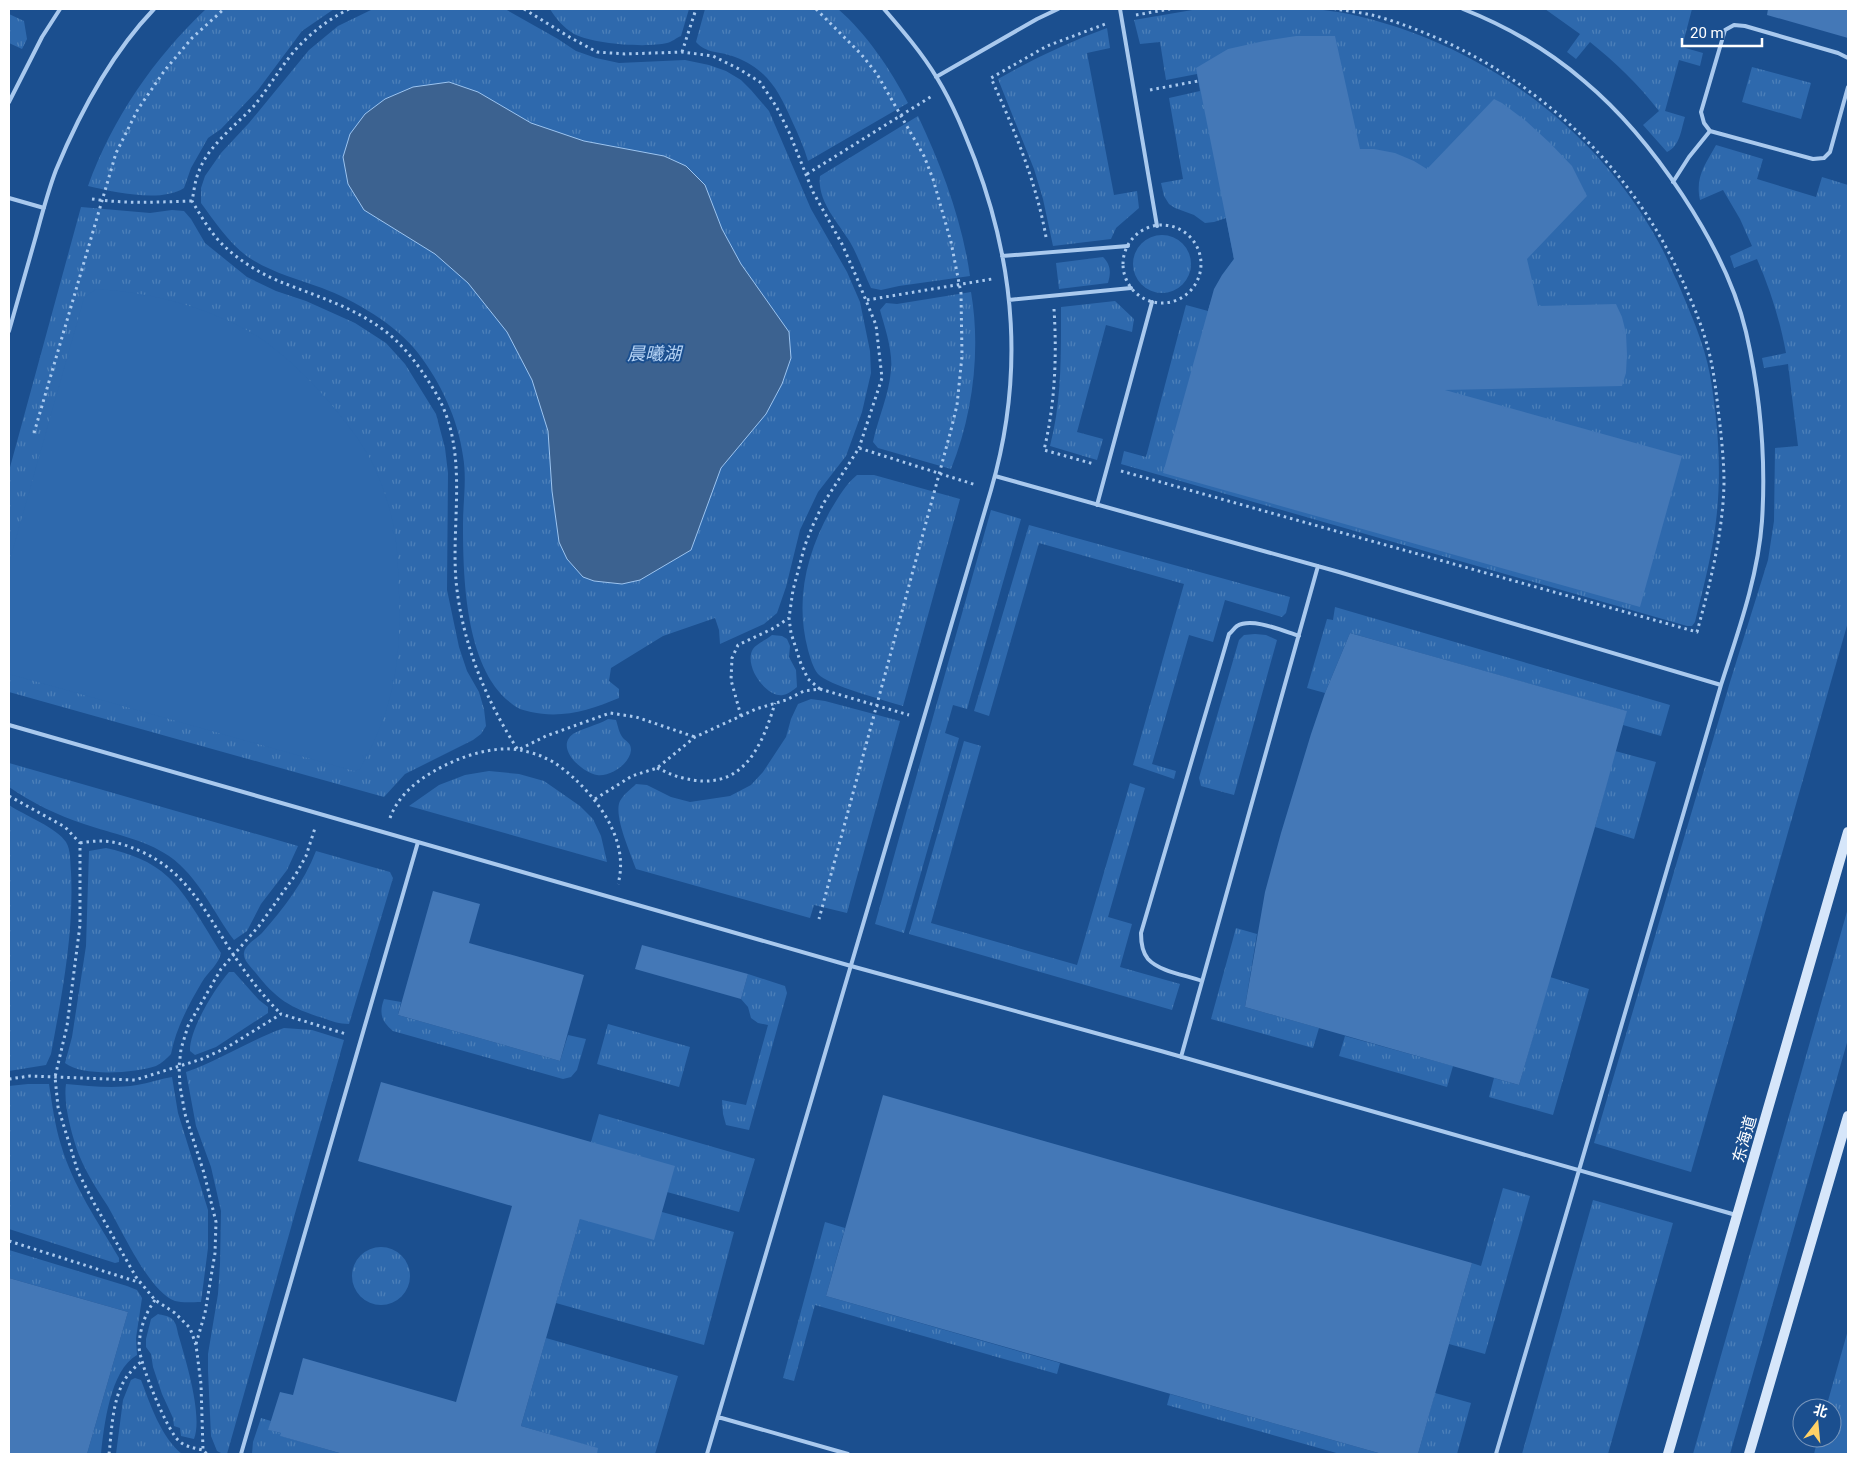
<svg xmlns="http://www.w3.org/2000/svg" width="1857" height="1463" font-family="Roboto,'Noto Sans SC',sans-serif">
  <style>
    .grass { fill: url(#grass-tufts) }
    .garden { fill: #2e69ad }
    .water { fill: #3c6290; stroke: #9cc4f0 }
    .building { fill: #4478b7 }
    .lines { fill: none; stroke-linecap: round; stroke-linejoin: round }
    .path { stroke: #a9c9ee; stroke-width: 3; stroke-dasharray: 2.5 4; stroke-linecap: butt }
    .service { stroke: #a9c9ee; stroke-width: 4 }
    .secondary { stroke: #d6e6fa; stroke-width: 10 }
    .labels { text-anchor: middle; stroke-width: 4; stroke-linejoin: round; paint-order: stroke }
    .street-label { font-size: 16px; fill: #fff; stroke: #1b4f8f }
    .water-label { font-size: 18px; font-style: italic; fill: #b5d3f5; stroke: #1b4f8f }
  </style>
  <defs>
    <pattern id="grass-tufts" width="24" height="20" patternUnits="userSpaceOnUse" patternTransform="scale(1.25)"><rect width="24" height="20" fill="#2e69ad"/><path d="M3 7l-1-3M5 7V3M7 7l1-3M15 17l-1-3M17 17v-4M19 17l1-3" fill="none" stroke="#4d80b9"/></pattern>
  </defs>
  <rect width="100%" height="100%" fill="#1b4f8f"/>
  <path class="grass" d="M 206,9 L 334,9 L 302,31 L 258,90 L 221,129 L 208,138 L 191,168 L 184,188 C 161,203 114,192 88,186 C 112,119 154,58 206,9 Z
    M 373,9 L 505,9 L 558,39 L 576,51 L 596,58 L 619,63 L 685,60 L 709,65 L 726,71 L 741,80 L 751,90 L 769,111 L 811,209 L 847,272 L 860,302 L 870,351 L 871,373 L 862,412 L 846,456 L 818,492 L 800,530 L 786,587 L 777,613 L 764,624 L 720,644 L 719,630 L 715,618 L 663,636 L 611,668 L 609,681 L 619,689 L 619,698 C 590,710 562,719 531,712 C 527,711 523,710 520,709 C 465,679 463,579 463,524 C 463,502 467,479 463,456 C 458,419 441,383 418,353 C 397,325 354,300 322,288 C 297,279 270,272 248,257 C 229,243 215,222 201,203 L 201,188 L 205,176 L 221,153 L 249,123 L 309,50 L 338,26 Z
    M 550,9 L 689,9 L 681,36 C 676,38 672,42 667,43 C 646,48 594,44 574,34 C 564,28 556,19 550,9 Z
    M 705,9 L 838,9 C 866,33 891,70 908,103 L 808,161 C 804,147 798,134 792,121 C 779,91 767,69 735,57 C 721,51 706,54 696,42 Z
    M 1198,9 C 1248,9 1300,4 1349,14 C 1478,42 1596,126 1659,243 C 1666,255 1671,269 1677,281 C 1690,312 1704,342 1710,375 C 1718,421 1722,473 1716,521 C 1712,555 1703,589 1695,622 L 1692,626 L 1687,626 L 1121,464 L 1124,451 L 1146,457 L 1186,305 L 1208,311 C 1214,290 1221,276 1234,259 L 1226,218 L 1214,222 L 1205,223 L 1194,215 L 1175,208 L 1169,204 L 1164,196 L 1161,183 L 1183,179 L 1169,98 L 1200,91 L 1197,74 L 1166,80 L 1160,42 L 1140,44 L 1134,20 Z
    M 1545,9 L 1692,9 L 1682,47 L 1703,53 L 1700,66 L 1679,60 L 1665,111 L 1685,117 C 1681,130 1680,146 1667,152 L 1643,125 L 1659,111 C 1639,85 1615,62 1590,42 L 1576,59 L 1567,52 L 1580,34 Z
    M 9,14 L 24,21 L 27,39 L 22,49 L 9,43 Z
    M 1107,28 L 1110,48 L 1087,53 L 1114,195 L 1137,191 L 1139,208 L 1116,228 L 1111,239 L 1053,246 L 1043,199 L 1034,169 L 998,79 C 1033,59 1069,42 1107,28 Z
    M 1752,67 L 1811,83 L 1801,119 L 1742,102 Z
    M 918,116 C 942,167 962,220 970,276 L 899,286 L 881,290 L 871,288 C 864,273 858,256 850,242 C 837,221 817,201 820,176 Z
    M 1716,145 L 1763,159 L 1757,179 L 1816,197 L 1822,177 L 1848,185 L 1848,622 L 1691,1172 L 1594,1143 L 1730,682 L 1768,560 L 1774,521 L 1775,448 L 1798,446 L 1788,364 L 1764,368 L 1762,358 L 1786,353 C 1780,320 1770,289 1757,259 L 1734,268 L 1730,256 L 1752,246 L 1740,219 L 1723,190 L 1700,200 C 1695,177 1705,165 1716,145 Z
    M 81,207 L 150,213 L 172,210 L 184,211 L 191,219 L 205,243 L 247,277 L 276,291 L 306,301 L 355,323 L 386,343 L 405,364 L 436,414 L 445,448 L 448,473 L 447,590 L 459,647 L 467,671 L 479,692 L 484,709 L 486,726 L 481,734 L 473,740 L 405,774 L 384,797 L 9,692 L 9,471 Z
    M1133 264a29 29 0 1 1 58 0a29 29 0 1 1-58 0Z
    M 1103,257 C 1111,265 1111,273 1108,283 L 1059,289 L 1056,263 Z
    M 971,292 C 981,349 973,415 951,469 L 878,448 L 873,442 C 878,418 889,395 891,370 C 893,351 885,328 880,310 L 886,303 L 897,304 Z
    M 1115,301 L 1134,319 L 1132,332 L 1106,325 L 1077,432 L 1103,439 L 1097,460 L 1050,446 C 1062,401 1061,353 1061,307 Z
    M 857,475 L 874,475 L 960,499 L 903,706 C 887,701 827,685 818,674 C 813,668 810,657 808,650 C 795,601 806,555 830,511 C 839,497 844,486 857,475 Z
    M 991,510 L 1021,519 L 967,709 L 953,705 L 945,733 L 959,738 L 904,933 L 875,924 Z
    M 1029,525 L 1290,597 L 1286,613 L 1282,617 L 1225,600 L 1213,642 L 1189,635 L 1152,764 L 1176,771 L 1174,779 L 1133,765 L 1184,584 L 1039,543 L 989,716 L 974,711 Z
    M 1335,607 L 1670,705 L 1661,736 L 1623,725 L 1626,711 L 1350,633 L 1325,693 L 1307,688 L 1327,619 L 1333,620 Z
    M 1255,634 L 1266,635 L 1277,640 L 1234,795 L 1201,786 L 1199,778 L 1239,640 L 1244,635 Z
    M 772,635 L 782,636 L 787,639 L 790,646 L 789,657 L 796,670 L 797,687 C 793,690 789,694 783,695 C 766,698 743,665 753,649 C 756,644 766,640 772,635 Z
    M 811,699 L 825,701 L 900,721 L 847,913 L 814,905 L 810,918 L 636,869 C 631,854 613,815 620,801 C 624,794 631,789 636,784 L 647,785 L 671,797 L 690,802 L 730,796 L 751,785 L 763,772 L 786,737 L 791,719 L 798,704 Z
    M 608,719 L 616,720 C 618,726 619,733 623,738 C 627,742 631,743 631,750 C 630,764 610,777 597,775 C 583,773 554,748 573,734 C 580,729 598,725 608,719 Z
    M 964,741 L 981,746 L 931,923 L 1077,965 L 1130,783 L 1145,788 L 1108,917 L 1132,924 L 1120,967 L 1180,984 L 1172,1010 L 909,934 Z
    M 1615,751 L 1656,762 L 1634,839 L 1595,827 Z
    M 9,763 L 298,846 L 287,870 L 261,904 L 247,931 L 234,940 C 213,912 199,877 169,856 C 144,839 113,834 84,824 C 57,815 32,803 9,787 Z
    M 489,771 L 519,774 L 544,781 L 580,806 L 593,819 L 601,836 L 607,862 L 409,806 L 439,785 L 465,775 Z
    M 9,805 C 24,815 57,828 66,842 C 71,850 70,863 71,872 C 74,934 62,994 51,1054 L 46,1065 L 9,1071 Z
    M 106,848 C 129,853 151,861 168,877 C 186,893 207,931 221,953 C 219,964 208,972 202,982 C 189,1004 176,1028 171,1054 C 167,1058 162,1063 156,1066 C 136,1073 82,1077 65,1063 L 72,1037 L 86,946 L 89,851 Z
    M 316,851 L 390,872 L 393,878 L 349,1024 C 340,1024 331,1021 323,1018 C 290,1008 276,999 255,972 C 251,967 243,960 244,953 C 245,945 257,938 262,933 C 284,908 304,882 316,851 Z
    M 1848,908 L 1848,1039 L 1730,1454 L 1693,1454 Z
    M 1236,928 L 1257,934 L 1245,1007 L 1319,1028 L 1313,1048 L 1211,1019 Z
    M 229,972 L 234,972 L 259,1000 L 268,1007 L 268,1013 L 216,1047 L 195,1055 L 190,1051 C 189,1030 215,988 229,972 Z
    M 748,974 L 785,986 L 787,993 L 749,1130 L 726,1125 L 723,1114 L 722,1100 L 746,1105 L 768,1025 L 758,1023 L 751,1018 L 748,1007 L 741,999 Z
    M 1550,977 L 1589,989 L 1553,1115 L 1489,1097 L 1494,1078 L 1519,1085 Z
    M 384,999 L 401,1002 L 398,1015 L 560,1061 L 568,1035 L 586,1039 L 577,1070 L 571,1077 L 563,1079 L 393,1031 C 381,1021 379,1013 384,999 Z
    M 608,1024 L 690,1047 L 679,1087 L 597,1064 Z
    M 284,1028 L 312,1030 L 344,1040 L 227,1454 L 223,1454 L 217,1451 L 211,1436 L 208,1371 L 208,1354 L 218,1294 L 220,1264 L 221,1211 L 211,1167 L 196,1126 L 186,1072 C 220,1060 250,1040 284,1028 Z
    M 1345,1036 L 1453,1066 L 1447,1087 L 1339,1056 Z
    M 172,1077 L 178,1113 L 208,1210 L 208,1248 L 201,1302 C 193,1302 182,1303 175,1301 C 149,1292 121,1228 107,1205 C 96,1188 87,1174 79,1155 C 72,1136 63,1104 66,1084 C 90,1086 113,1089 137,1085 C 149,1083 160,1079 172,1077 Z
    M 28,1084 L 49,1084 C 52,1104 55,1126 61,1145 C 73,1186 98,1222 119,1258 L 119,1262 L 115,1263 L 9,1229 L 9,1086 Z
    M 599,1114 L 755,1159 L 739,1212 L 667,1192 L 591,1142 Z
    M 1503,1188 L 1530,1196 L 1485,1354 L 1449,1344 L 1472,1263 L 1481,1266 Z
    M 1593,1200 L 1673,1223 L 1608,1454 L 1522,1454 Z
    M 662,1212 L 734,1232 L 704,1345 L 556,1303 L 580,1219 Z
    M 825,1222 L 845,1228 L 826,1296 L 1060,1363 L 1057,1374 L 815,1305 L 794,1381 L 783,1378 Z
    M352 1276a29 29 0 1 1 58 0a29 29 0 1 1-58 0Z
    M 9,1250 L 127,1286 L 137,1290 L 142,1298 L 136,1338 L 137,1355 C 110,1370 104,1426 101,1454 L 87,1454 L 128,1312 L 9,1278 Z
    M 158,1314 C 162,1315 169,1316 172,1319 C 177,1323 177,1331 179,1337 C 186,1361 203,1416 194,1439 L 181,1436 L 180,1428 L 174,1426 L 173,1418 L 162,1394 L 153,1367 L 151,1354 L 146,1347 L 146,1339 L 151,1319 Z
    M 1848,1330 L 1848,1454 L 1814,1454 L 1818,1438 L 1832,1438 L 1832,1408 L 1826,1408 Z
    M 546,1338 L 678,1376 L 655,1454 L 594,1454 L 596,1448 L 521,1426 Z
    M 135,1378 L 141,1380 C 150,1404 161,1437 182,1454 L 116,1454 L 123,1400 L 131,1380 Z
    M 1435,1393 L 1471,1403 L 1457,1454 L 1418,1454 Z
    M 1170,1394 L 1382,1454 L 1340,1454 L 1167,1405 Z
    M 261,1418 L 271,1421 L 269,1430 L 281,1433 L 281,1436 L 343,1454 L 252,1454 L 253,1442 Z"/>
  <path class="garden" d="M 96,289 C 146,292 196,304 241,327 C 287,350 342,411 368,455 C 379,474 387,498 392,519 C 398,543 398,570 399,594 C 401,664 394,707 360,769 L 354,771 L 9,674 L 9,563 L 84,298 Z"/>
  <path class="water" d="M 449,82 L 478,92 L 531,123 L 584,141 L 664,156 L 686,166 L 705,185 L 722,229 L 741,264 L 789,332 L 791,358 L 782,384 L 766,414 L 721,468 L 691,550 L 640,580 L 622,584 L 594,581 L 583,577 L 567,559 L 559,542 L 552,491 L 548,431 L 532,380 L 507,332 L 468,283 L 435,254 L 364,210 L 348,184 L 343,157 L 350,134 L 365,114 L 385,99 L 413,87 Z"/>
  <path class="building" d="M 1768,9 L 1848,9 L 1848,38 L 1767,15 Z
    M 1296,36 L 1335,36 L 1360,149 L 1374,149 L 1395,153 L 1414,161 L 1427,169 L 1494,99 L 1502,103 L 1526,121 L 1550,143 L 1572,166 L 1587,196 L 1527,259 L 1538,306 L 1616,304 L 1622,317 L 1626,333 L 1627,354 L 1626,373 L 1622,386 L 1445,390 L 1682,456 L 1640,607 L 1163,473 L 1214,289 L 1222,275 L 1234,259 L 1196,68 L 1228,49 L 1264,41 Z
    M 1350,633 L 1627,711 L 1595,827 L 1519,1085 L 1245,1007 L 1265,892 L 1281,833 L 1311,734 L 1325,693 Z
    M 433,891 L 480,904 L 469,943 L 584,975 L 560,1061 L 398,1015 Z
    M 642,945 L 748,974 L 741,999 L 635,969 Z
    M 381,1082 L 675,1166 L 654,1240 L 580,1219 L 521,1426 L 598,1448 L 597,1454 L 343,1454 L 280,1436 L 281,1433 L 268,1430 L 280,1392 L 293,1395 L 303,1358 L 456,1402 L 512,1206 L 358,1161 Z
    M 883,1095 L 1472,1263 L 1418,1454 L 1382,1454 L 826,1296 Z
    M 9,1278 L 128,1312 L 87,1454 L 9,1454 Z"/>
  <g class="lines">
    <path class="path" d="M 349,9 C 329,19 312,32 297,48 C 281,66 269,88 253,107 C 236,125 208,146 199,171 C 195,180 194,191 192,201 C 201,216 210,232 222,244 C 239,261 264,276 286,284 C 317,296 348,306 375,324 C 402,341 421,368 437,395 C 469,452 451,520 456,581 C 462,642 485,699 518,750 L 546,736 L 610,713 L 636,717 L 695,737
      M 524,9 L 571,38 L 597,52 L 625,54 L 682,52 L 713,56 L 739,69 L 760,82 L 776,106 L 789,132 L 813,192 L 842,244 L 856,276 L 876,325 L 882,378 L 859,448
      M 816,9 L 861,54 L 877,74 L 924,156 L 933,179 L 951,242 L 961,293 L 962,356 L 957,405 L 951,430 L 819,919
      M 1136,15 L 1170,9
      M 682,52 L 696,9
      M 1150,90 L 1198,81
      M 807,174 L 932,96
      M 92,199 C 126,204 158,202 192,201
      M1123 264a39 39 0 1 1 78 0a39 39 0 1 1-78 0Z
      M 1046,237 C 1036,181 1014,129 991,78 L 1047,46 L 1108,23
      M 867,300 L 992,279
      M 1054,309 C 1057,357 1055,404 1044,450 L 1094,464
      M 34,433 L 116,153 L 138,109 L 165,70 L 192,38 L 224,9
      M 1121,471 L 1697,632 C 1710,584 1723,533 1724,483 C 1724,463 1722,444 1720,425 C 1717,401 1715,376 1709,352 C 1702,324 1690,297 1678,271 C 1620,147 1508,54 1376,16 C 1363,13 1349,11 1335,9
      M 820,689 L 808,679 L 801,664 L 791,633 L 789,618 L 793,590 L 805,545 L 813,525 L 823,504 L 859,448 L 976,485
      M 741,716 L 731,680 L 732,658 L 738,645 L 774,628 L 789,618
      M 657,768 C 666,772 674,776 683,778 C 741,793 761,750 775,703
      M 9,796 L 65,827 L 80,843 L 80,925 L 67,1026 L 55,1077 L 58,1107 L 78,1172 L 94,1203 L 136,1277 L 155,1300 L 175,1313 L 190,1328 L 196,1345 L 201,1384 L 203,1450 L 207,1454
      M 595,799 L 632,776 L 657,768 L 695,737 L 756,709 L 786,700 L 804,691 L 820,689 L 909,715
      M 390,818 C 398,796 416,781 436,770 C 459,757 493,745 520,750 C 528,752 538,754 545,758 C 556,762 567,772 576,780 C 603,806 629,844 618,884
      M 80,843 C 104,839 117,841 140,851 C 186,871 205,911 231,951 C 246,974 262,995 281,1014
      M 9,1079 L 30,1076 L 135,1080 L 202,1059 L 226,1048 L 281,1014 L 346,1034
      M 9,1241 L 141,1283
      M 155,1300 C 145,1314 140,1328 139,1346 C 139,1362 167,1431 179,1441 C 186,1447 194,1448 203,1450
      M 196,1344 L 205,1313 L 215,1253 L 216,1222 L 204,1173 L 185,1114 L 180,1086 L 179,1067 L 181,1049 L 188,1026 L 221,969 L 259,926 L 296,874 L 306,856 L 315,828
      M 109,1454 C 112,1429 112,1396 128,1375 C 132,1370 137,1365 142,1361"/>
    <path class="service" d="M 1120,9 L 1157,226
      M 1463,9 C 1506,26 1548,50 1584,81 C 1651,137 1726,246 1746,332 C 1760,393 1766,459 1762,521 C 1758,577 1738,632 1721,685 L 1496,1454
      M 1848,58 L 1838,53 L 1745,26 L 1734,25 L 1725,30 L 1701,112 L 1704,123 L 1710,131 L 1813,159 L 1824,158 L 1830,152 L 1848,87
      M 936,77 L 1037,19 L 1058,9
      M 9,102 L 42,37 L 60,9
      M 1673,182 L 1689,157 L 1710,131
      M 9,198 L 44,208
      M 1002,256 L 1128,246
      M 1009,300 L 1131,288
      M 9,331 C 18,299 27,267 36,236 C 42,214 48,191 56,170 C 80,112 111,54 154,9
      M 995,476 L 1339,572 L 1721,685
      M 1097,505 L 1152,302
      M 9,725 L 851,966 L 1161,1051 L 1736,1215
      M 1202,981 C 1186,975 1160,972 1148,959 C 1142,952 1141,941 1141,933 L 1229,634 C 1232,632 1234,628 1237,626 C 1252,617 1283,631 1299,636
      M 1181,1057 L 1318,566
      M 718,1417 L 848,1454
      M 241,1454 L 418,842
      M 707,1454 L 991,490 C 1024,377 1016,269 975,160 C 964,132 953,104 937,78 C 922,53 903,31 884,9"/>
    <path class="secondary" d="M 1668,1454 L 1848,832
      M 1749,1454 L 1848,1116"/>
  </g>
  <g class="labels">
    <g class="street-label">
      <text transform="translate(1744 1139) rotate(-74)" y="6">东海道</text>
    </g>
    <g class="water-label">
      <text x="654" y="360">晨曦湖</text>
    </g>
  </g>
  <rect width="1857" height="1463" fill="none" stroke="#ffffff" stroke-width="20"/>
  <g transform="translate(1817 1423) rotate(16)"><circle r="24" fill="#1b4f8f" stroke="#7695bc"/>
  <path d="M0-4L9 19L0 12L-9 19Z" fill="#ffd166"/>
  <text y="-8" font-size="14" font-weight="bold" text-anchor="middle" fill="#ffffff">北</text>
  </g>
  <path d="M1682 38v8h80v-8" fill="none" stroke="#ffffff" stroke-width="2.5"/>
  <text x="1690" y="38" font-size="15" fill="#ffffff" stroke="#1b4f8f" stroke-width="4" paint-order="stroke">20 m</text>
</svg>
